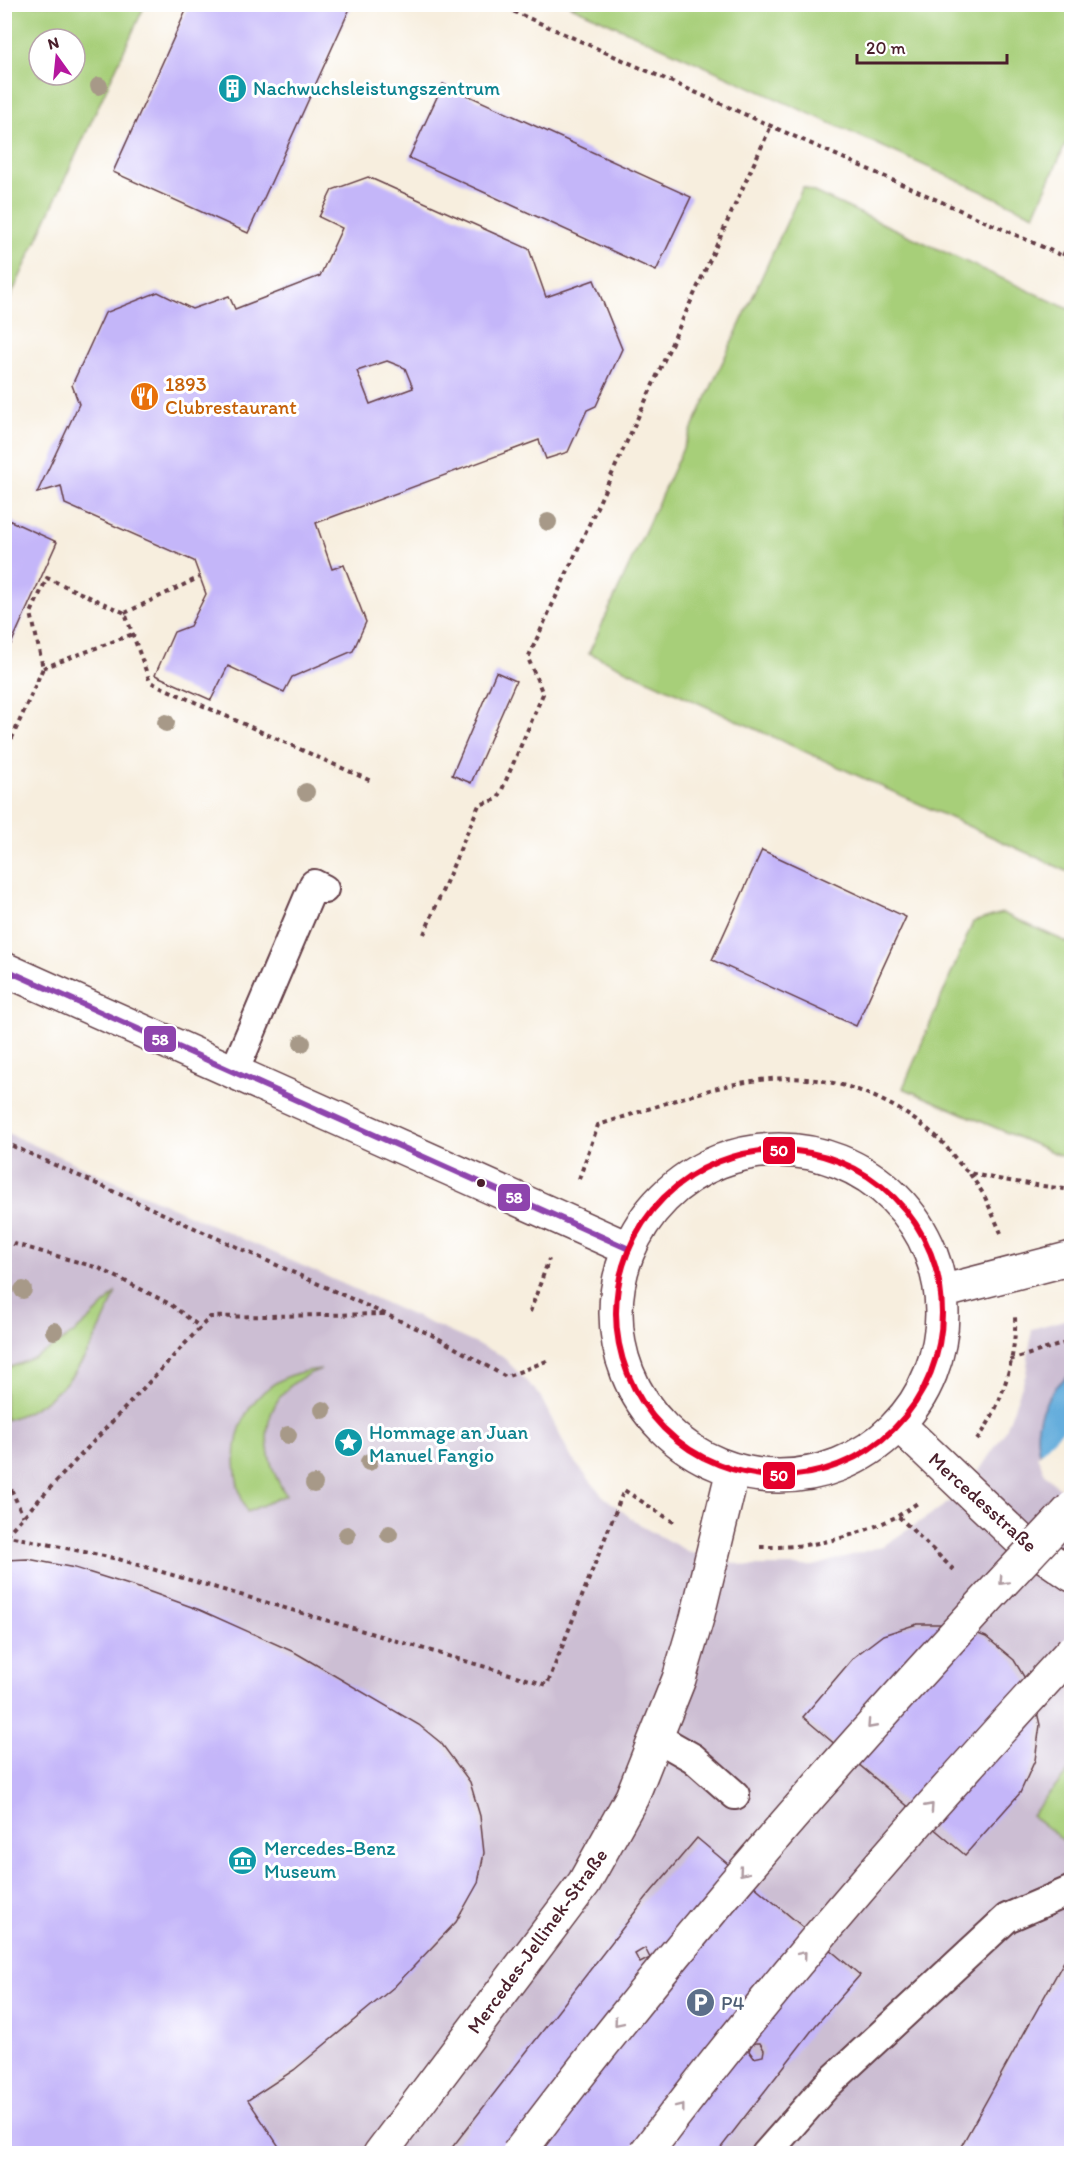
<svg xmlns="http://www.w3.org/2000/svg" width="1076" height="2158" font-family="Itim,sans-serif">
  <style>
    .industrial { fill: #ccbed3 }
    .green { fill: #a7cf79; stroke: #787752; stroke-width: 1.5; fill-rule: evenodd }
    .water { fill: #65addc; stroke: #586684; stroke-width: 1.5 }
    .pier { fill: #f7eede }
    .building { fill: #c4b6f9; fill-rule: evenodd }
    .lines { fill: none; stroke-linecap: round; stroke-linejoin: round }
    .service-casing { stroke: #643e46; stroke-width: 32 }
    .minor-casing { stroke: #643e46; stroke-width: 36 }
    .path { stroke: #643e46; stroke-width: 4; stroke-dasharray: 4.5 4.5; stroke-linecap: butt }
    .service { stroke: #fff; stroke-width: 28 }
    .minor { stroke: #fff; stroke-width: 33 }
    .trunk-bridge-casing { stroke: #643e46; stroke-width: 36; stroke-linecap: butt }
    .trunk-bridge { stroke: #fff; stroke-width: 33 }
    .bus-1-casing { stroke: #fff; stroke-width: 10 }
    .bus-2-casing { stroke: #fff; stroke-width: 10 }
    .bus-1 { stroke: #8e44ad; stroke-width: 6 }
    .bus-2 { stroke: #e4002b; stroke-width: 6 }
    .tree { fill: #a79988 }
    .oneway { stroke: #ae9aa0 }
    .bus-dot { fill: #4a1f2b; stroke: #fff; stroke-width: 2 }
    .labels { text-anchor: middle; stroke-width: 6; stroke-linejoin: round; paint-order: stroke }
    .culture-label { font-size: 20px; fill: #0d838f; stroke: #fff; text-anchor: start }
    .food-label { font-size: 20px; fill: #c56008; stroke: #fff; text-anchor: start }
    .street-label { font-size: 20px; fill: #4a1f2b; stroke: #fff }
    .service-label { font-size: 20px; fill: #4e5e75; stroke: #fff; text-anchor: start }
    .line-badge { stroke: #fff; stroke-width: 2 }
    .badge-label { font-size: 16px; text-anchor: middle; font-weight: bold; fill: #fff }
  </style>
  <rect width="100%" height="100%" fill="#fff"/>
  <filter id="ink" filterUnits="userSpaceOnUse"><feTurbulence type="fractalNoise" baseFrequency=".0167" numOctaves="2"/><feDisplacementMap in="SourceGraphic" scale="12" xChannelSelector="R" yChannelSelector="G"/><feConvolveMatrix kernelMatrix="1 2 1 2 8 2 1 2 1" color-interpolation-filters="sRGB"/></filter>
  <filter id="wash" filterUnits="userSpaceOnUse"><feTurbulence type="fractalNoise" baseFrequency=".008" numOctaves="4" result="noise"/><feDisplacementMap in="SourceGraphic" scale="24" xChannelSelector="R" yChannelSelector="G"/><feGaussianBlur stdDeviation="1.35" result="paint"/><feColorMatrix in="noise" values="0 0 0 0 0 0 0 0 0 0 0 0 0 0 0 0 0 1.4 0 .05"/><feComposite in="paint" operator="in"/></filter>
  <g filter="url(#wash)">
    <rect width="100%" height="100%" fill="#f7eede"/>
    <path class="industrial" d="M 5,1132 L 501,1355 L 539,1394 L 572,1459 L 603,1496 L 641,1526 L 691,1553 L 747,1566 L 813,1566 L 883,1546 L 951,1501 L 981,1468 L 1006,1430 L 1026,1374 L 1032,1329 L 1071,1318 L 1071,2153 L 5,2154 Z"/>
    <path class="green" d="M 4,5 L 145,5 L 5,309 L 4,309 ZM 39,39 L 75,39 L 75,75 L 39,75 Z
      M 569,5 L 1071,5 L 1071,132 L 1034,215 Z
      M 803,187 L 1071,310 L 1071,873 L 589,653 Z
      M 1002,913 L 1071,944 L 1071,1160 L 903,1088 L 973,922 Z
      M 116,1292 C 93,1349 68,1403 5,1420 L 5,1369 C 51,1354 84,1329 116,1292 Z
      M 321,1369 C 261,1389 254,1446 286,1495 L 247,1512 C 217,1447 245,1374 321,1369 Z
      M 1071,1769 L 1071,1813 L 1065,1842 L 1031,1815 Z"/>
    <path class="water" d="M 1071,1373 L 1071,1498 C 1064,1490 1052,1481 1046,1471 C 1027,1434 1040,1397 1071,1373 Z"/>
    <path class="pier" d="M 1072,1421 L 1072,1501 L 1045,1474 L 1037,1456 Z"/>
    <g id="blocks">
      <path class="building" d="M 189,4 L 352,4 L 248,233 L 113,172 Z
        M 443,84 L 691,197 L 656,271 L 409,158 Z
        M 368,177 L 529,249 L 546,297 L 594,280 L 622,349 L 596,406 L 587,410 L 568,452 L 546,459 L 539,440 L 316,523 L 332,569 L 344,565 L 366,622 L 353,651 L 292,677 L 284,692 L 228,666 L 211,700 L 155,675 L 174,632 L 190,626 L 206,594 L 194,561 L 65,504 L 61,486 L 37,493 L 79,404 L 72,385 L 105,313 L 158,292 L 192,309 L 229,296 L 235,309 L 320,276 L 342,228 L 319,217 L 332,190 ZM 387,361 L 405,368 L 413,388 L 370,404 L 357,371 Z
        M 4,518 L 57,542 L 11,644 L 4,642 Z
        M 496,672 L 516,681 L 471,783 L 452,775 Z
        M 762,850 L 906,917 L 856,1026 L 712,960 Z
        M 28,1559 L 75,1568 L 142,1589 L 200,1610 L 296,1653 L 419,1725 L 441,1743 L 470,1782 L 480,1816 L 484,1853 L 478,1883 L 456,1922 L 394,1987 L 294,2070 L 248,2100 L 284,2154 L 4,2154 L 4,1560 Z
        M 917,1624 L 952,1624 L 986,1637 L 1014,1660 L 1032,1690 L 1040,1725 L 1035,1760 L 1020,1793 L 965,1855 L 803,1717 L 854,1657 L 883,1635 Z
        M 697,1838 L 860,1975 L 816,2025 L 716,2154 L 447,2154 L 646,1898 ZM 645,1948 L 650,1958 L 640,1963 L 635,1954 ZM 756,2043 L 760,2043 L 764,2050 L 763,2056 L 754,2058 L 749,2051 L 751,2045 Z
        M 1072,1947 L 1072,2154 L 966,2154 L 959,2150 Z"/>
    </g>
  </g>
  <g filter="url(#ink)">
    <use href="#blocks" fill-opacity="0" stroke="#643e46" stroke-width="1.5"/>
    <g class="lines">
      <defs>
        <path id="service" d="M 234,1072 L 314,884 L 324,889
          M 658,1738 L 693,1758 L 735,1795
          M 766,2154 L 826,2086 L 1007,1918 L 1072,1890"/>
        <path id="minor" d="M 4,969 L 629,1249
          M616 1313a163 163 0 1 1 326 0a163 163 0 1 1-326 0Z
          M 941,1292 L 1072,1258
          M 898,1424 L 1018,1538 L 1072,1575
          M 380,2154 L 584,1883 L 632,1797 L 679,1679 L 697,1618 L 733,1470"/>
      </defs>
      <use href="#service" class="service-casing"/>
      <use href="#minor" class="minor-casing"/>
      <path class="path" d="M 497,4 L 1072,260
        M 1063,256 L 1072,237
        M 125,613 L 200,577
        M 43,668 L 133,634
        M 8,747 L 43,668 L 31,613 L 47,578 L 125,613 L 150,682 L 371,781
        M 424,934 L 479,805 L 498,799 L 543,694 L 528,658 L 771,126
        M 4,1142 L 436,1337 L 506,1377 L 549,1360
        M 970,1174 L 984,1195 L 1001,1233
        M 579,1179 L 598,1125 C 708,1092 795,1045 905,1113 C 917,1121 931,1131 941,1141 C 950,1150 958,1164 968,1172 C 976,1177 1056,1188 1072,1190
        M 4,1241 L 99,1268 L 170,1304 L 200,1327
        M 530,1312 L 549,1259
        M 1010,1360 L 1072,1341
        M 977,1440 C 1001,1409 1017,1356 1015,1317
        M 4,1473 L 23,1516
        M 898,1516 L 919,1502
        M 4,1535 L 118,1559 L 547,1685 L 624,1490 L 675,1523
        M 6,1535 L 210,1317 L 384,1314
        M 760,1547 C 812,1548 850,1539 898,1516 L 956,1572"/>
      <use href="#service" class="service"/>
      <use href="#minor" class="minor"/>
      <defs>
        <path id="trunk-bridge" d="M 518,2154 C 689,1926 877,1715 1072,1508
          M 645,2154 C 777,1978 923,1813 1072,1651"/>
      </defs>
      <use href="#trunk-bridge" class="trunk-bridge-casing"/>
      <use href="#trunk-bridge" class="trunk-bridge"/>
      <defs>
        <path id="bus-1" d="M 4,969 L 629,1249"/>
        <path id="bus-2" d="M616 1313a163 163 0 1 1 326 0a163 163 0 1 1-326 0Z"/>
      </defs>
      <use href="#bus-1" class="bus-1-casing"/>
      <use href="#bus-2" class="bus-2-casing"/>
      <use href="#bus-1" class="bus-1"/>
      <use href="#bus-2" class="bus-2"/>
    </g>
    <g class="tree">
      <circle cx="99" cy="86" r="9"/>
      <circle cx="548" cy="522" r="9"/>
      <circle cx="166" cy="723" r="9"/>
      <circle cx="306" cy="792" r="9"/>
      <circle cx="302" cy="1043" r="9"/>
      <circle cx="23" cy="1290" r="9"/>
      <circle cx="54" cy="1331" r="9"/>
      <circle cx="323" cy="1410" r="9"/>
      <circle cx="288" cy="1435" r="9"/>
      <circle cx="369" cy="1462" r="9"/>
      <circle cx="314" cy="1484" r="9"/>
      <circle cx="389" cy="1534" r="9"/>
      <circle cx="347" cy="1535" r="9"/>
    </g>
    <defs><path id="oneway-chevron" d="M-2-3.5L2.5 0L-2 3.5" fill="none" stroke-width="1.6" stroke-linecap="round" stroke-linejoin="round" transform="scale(1.5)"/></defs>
    <g class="oneway">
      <use href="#oneway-chevron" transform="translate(1003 1581) rotate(133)"/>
      <use href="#oneway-chevron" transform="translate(871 1725) rotate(132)"/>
      <use href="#oneway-chevron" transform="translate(930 1807) rotate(-48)"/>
      <use href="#oneway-chevron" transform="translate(743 1872) rotate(130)"/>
      <use href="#oneway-chevron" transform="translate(803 1955) rotate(-50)"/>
      <use href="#oneway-chevron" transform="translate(618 2022) rotate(130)"/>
      <use href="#oneway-chevron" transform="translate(681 2107) rotate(-52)"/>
    </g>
  </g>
  <defs>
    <symbol id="building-disc" viewBox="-11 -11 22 22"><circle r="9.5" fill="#0f9aa8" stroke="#fff"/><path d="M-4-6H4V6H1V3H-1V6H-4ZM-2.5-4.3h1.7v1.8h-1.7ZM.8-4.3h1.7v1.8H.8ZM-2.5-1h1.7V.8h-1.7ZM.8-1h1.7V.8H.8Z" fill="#fff"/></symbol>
    <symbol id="restaurant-disc" viewBox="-11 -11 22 22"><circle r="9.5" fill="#e8710a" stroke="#fff"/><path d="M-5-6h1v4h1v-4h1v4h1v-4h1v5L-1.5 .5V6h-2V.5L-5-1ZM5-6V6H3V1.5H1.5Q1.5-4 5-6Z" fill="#fff"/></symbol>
    <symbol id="sight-disc" viewBox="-11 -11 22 22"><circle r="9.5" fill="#0f9aa8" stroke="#fff"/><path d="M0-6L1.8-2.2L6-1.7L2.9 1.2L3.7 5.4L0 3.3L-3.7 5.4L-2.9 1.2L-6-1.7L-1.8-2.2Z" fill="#fff"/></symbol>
    <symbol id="museum-disc" viewBox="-11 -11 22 22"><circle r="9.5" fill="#0f9aa8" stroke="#fff"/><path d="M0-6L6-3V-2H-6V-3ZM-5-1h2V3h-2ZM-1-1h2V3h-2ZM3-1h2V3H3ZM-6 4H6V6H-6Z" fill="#fff"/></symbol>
    <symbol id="parking-disc" viewBox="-11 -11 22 22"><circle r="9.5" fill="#5c6f8a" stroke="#fff"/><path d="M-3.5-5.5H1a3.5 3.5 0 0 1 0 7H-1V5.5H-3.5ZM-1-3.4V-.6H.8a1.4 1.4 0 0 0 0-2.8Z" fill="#fff"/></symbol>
  </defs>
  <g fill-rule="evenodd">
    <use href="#building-disc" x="216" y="72" width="33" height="33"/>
    <use href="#restaurant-disc" x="128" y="380" width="33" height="33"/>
    <use href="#sight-disc" x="332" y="1426" width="33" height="33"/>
    <use href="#museum-disc" x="226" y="1844" width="33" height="33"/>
    <use href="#parking-disc" x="684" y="1986" width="33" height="33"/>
  </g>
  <circle class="bus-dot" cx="481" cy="1183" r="5"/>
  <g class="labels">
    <g class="culture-label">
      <text x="253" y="95">Nachwuchsleistungszentrum</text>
      <text x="369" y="1439">Hommage an Juan<tspan x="369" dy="23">Manuel Fangio</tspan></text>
      <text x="264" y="1855">Mercedes-Benz<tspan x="264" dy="23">Museum</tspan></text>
    </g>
    <g class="food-label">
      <text x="165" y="391">1893<tspan x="165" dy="23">Clubrestaurant</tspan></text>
    </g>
    <g class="street-label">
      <text transform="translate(983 1502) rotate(42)" y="7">Mercedesstraße</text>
      <text transform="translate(537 1941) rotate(-54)" y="7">Mercedes-Jellinek-Straße</text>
    </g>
    <g class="service-label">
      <text x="721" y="2010">P4</text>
    </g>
  </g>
  <g class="line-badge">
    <rect x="143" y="1025" width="34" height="28" rx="6" fill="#8e44ad"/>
    <rect x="762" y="1136" width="34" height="29" rx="6" fill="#e4002b"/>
    <rect x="497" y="1183" width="34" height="29" rx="6" fill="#8e44ad"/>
    <rect x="762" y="1461" width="34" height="29" rx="6" fill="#e4002b"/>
  </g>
  <g class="badge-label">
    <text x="160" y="1045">58</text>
    <text x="779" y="1156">50</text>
    <text x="514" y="1203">58</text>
    <text x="779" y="1481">50</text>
  </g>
  <rect width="1076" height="2158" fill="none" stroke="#fff" stroke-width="24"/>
  <g transform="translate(57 57) rotate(345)"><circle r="28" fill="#ffffff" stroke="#b7a5aa" stroke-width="1.5"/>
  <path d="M0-4.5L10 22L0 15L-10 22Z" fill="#b5179e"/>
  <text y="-9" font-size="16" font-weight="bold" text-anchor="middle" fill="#4a1f2b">N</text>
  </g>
  <path d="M857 54v9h150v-9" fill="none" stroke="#4a1f2b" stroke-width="3"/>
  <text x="866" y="54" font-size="18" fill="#4a1f2b" stroke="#ffffff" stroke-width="4.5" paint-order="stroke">20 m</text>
</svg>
